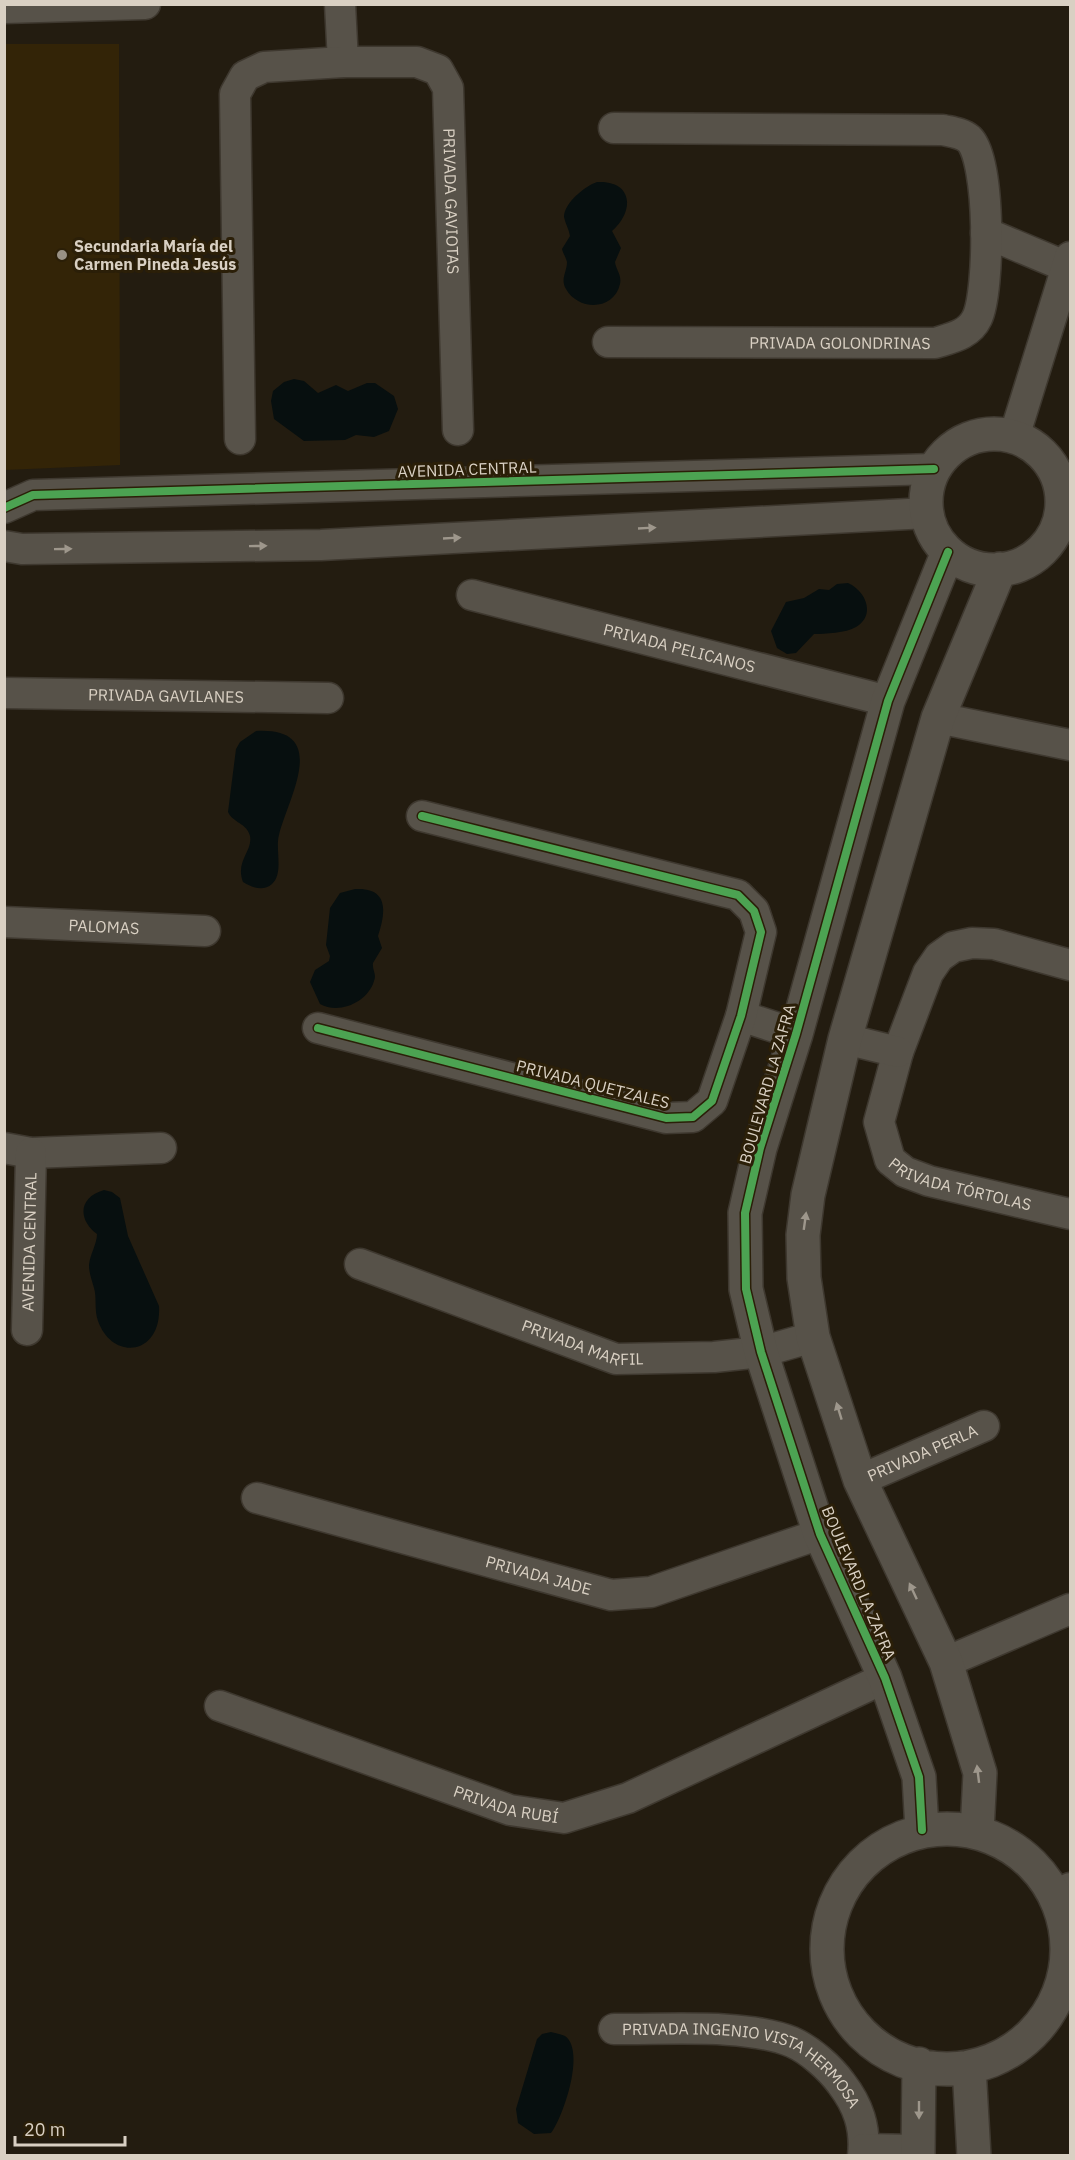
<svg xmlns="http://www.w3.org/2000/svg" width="1075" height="2160" font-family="'IBM Plex Sans',sans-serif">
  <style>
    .built { fill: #332407 }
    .water { fill: #070f0f }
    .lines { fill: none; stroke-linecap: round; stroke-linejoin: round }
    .street-casing { stroke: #3e382f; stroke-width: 33 }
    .secondary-casing { stroke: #3e382f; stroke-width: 36 }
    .street { stroke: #575249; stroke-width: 30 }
    .secondary { stroke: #575249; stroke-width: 33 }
    .cycleway-casing { stroke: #2b1f08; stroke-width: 11 }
    .cycleway { stroke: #4ca352; stroke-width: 8 }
    .oneway { fill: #9e978c }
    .poi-dot { fill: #999184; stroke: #2b1f08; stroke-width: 2 }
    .labels { text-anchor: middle; stroke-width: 6; stroke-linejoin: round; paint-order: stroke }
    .street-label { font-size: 16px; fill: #d9d0c3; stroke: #2b1f08 }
    .poi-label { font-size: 16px; font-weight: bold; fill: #d9d0c3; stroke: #2b1f08; text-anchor: start }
  </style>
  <rect width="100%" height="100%" fill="#231c10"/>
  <path class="built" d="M 5,44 L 119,44 L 120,465 L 5,470 Z"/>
  <path class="water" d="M 597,182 C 633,180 635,211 612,231 L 621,248 L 615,262 C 616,270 622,275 620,284 C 614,311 578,311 566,289 C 560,279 567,272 567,262 C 566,258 563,253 562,249 L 570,236 C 569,229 565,223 564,217 C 564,203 585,186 597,182 Z
    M 294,379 L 304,381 L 318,393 L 336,385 L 348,391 L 367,383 L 375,383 L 394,396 L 398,409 L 389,431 L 374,437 L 356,435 L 345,440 L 304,441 L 274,419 L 271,401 L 273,391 L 284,382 Z
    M 848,583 C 866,591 876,615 856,627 C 846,633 825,634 814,634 L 796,653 L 787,654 L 777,648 L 771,631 L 786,602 L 804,598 L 819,589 L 829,590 L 837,584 Z
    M 256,731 C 332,727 288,798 279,835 C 275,849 284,873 272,884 C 263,892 251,887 243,882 C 235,861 253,851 250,836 C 247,823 233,823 228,812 L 236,749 L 240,742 Z
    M 355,889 C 389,887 386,912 378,936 L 382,948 L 373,963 C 372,970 377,974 374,981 C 368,1002 339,1015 320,1004 L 310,982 L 315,970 L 329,961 L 330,956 L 326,945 L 330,908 L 340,893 Z
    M 104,1190 L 112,1192 L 120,1198 L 128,1236 L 159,1306 C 162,1355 113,1362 98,1321 C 94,1310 97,1298 94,1288 C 92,1280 89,1274 89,1265 C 90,1254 97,1244 97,1234 C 77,1219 79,1197 104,1190 Z
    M 551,2032 C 555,2033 561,2034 565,2036 C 586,2051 563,2117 551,2133 L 534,2134 L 518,2123 L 516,2109 L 537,2039 L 542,2034 Z"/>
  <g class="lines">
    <defs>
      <g id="street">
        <path d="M 340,4 L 343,62"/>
        <path d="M 4,8 L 145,4"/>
        <path d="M 986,233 L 1067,267"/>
        <path id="s1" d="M 608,342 L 935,343 C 951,338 969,335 977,318 C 990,291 991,160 969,139 C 962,133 952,132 943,130 L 614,128"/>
        <path d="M 1014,437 L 1070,257"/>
        <path id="s2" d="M 240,439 L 235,94 L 245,76 L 264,67 L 343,62 L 417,62 L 438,70 L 448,88 L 458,430"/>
        <path d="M 4,508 L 33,495 L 934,469"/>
        <path d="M 4,546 L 22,549 L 321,545 L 927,513"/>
        <path id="s3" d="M 472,595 L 888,701"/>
        <path id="s4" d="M 4,693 L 328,698"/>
        <path d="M 938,718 L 1070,745"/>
        <path id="s5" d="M 4,922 L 205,931"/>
        <path id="s6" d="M 1070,965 L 994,944 L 972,943 L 953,947 L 939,957 L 928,973 L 898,1052 L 879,1122 L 890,1160 L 905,1172 L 929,1181 L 1070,1214"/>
        <path d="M 741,1016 L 796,1034"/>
        <path d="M 318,1028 L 666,1118 L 693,1117 L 712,1101 L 741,1016 L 761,932 L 754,911 L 738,895 L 422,816"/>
        <path d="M 845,1039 L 898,1052"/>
        <path d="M 4,1148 L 31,1153 L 161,1148"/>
        <path id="s7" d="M 360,1264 L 616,1359 L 714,1357 L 761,1352 L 813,1337"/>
        <path id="s8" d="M 27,1330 L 31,1153"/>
        <path id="s9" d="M 860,1480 L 984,1426"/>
        <path id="s10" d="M 257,1498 L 611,1595 L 651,1592 L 820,1534"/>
        <path d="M 946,1662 L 1070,1609"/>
        <path id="s11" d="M 220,1706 L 510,1810 L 564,1818 L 628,1798 L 885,1678"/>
        <path d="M 1055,1896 L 1070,1888"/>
        <path id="s12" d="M 614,2029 C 665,2030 745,2023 792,2042 C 810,2050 830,2068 841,2083 C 858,2105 866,2127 863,2156"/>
        <path d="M 864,2149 L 919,2150"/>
      </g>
      <path id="secondary" d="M926 502a68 68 0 1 1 136 0a68 68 0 1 1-136 0Z
        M827 1949a120 120 0 1 1 240 0a120 120 0 1 1-240 0Z
        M 922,1830 L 919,1777 L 885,1678 L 820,1534 L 761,1352 L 746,1289 L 745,1213 L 760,1148 L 796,1034 L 888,701 L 948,552
        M 977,1832 L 980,1773 L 946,1662 L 860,1480 L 813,1337 L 804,1278 L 803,1235 L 808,1195 L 845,1039 L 938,718 L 1000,569
        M 969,2067 L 974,2156
        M 918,2156 L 919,2064"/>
    </defs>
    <use href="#street" class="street-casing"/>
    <use href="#secondary" class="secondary-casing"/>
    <use href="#street" class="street"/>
    <use href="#secondary" class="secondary"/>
    <defs>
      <path id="cycleway" d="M 4,508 L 33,495 L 934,469
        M 318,1028 L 666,1118 L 693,1117 L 712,1101 L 741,1016 L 761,932 L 754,911 L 738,895 L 422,816
        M 922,1830 L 919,1777 L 885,1678 L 820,1534 L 761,1352 L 746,1289 L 745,1213 L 760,1148 L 796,1034 L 888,701 L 948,552"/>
    </defs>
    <use href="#cycleway" class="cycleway-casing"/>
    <use href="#cycleway" class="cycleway"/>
  </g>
  <defs><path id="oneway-solid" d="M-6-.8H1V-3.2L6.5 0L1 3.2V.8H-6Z" transform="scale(1.5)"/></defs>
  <g class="oneway">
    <use href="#oneway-solid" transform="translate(647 528) rotate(-3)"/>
    <use href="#oneway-solid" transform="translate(452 538) rotate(-3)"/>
    <use href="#oneway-solid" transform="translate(258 546) rotate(-1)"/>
    <use href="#oneway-solid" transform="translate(63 549) rotate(-1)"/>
    <use href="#oneway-solid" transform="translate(805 1221) rotate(-82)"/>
    <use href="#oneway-solid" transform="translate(839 1411) rotate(-107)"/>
    <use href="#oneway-solid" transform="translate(913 1591) rotate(-115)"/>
    <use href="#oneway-solid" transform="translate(978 1774) rotate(-97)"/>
    <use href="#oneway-solid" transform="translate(919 2110) rotate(90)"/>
  </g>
  <circle class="poi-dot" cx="62" cy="255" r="6"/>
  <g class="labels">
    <g class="street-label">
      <text dy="6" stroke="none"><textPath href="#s2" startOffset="696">PRIVADA GAVIOTAS</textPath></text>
      <text dy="6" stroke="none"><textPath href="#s1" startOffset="232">PRIVADA GOLONDRINAS</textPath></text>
      <text transform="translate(467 469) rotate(-2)" y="6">AVENIDA CENTRAL</text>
      <text dy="6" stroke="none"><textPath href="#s3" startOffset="214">PRIVADA PELICANOS</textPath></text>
      <text dy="6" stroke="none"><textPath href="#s4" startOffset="162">PRIVADA GAVILANES</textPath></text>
      <text dy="6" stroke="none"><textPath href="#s5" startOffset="100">PALOMAS</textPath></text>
      <text transform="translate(593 1084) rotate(14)" y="6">PRIVADA QUETZALES</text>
      <text transform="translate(767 1084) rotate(-74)" y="6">BOULEVARD LA ZAFRA</text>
      <text dy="6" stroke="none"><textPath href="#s6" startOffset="429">PRIVADA TÓRTOLAS</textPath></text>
      <text dy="6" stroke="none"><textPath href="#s8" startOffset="88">AVENIDA CENTRAL</textPath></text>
      <text dy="6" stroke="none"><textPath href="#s7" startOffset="237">PRIVADA MARFIL</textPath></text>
      <text dy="6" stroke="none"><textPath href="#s9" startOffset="68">PRIVADA PERLA</textPath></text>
      <text dy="6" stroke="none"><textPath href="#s10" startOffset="292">PRIVADA JADE</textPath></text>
      <text transform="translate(859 1583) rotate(67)" y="6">BOULEVARD LA ZAFRA</text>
      <text dy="6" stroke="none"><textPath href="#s11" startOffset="303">PRIVADA RUBÍ</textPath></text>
      <text dy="6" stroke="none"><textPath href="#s12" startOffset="140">PRIVADA INGENIO VISTA HERMOSA</textPath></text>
    </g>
    <g class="poi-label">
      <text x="74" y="252">Secundaria María del<tspan x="74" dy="18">Carmen Pineda Jesús</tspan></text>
    </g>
  </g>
  <rect width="1075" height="2160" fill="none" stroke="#d9d0c3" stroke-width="12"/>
  <path d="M15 2136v9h110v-9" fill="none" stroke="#d9d0c3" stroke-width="3"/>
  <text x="24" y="2136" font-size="18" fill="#d9d0c3" stroke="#2b1f08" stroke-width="4.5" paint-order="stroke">20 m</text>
</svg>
